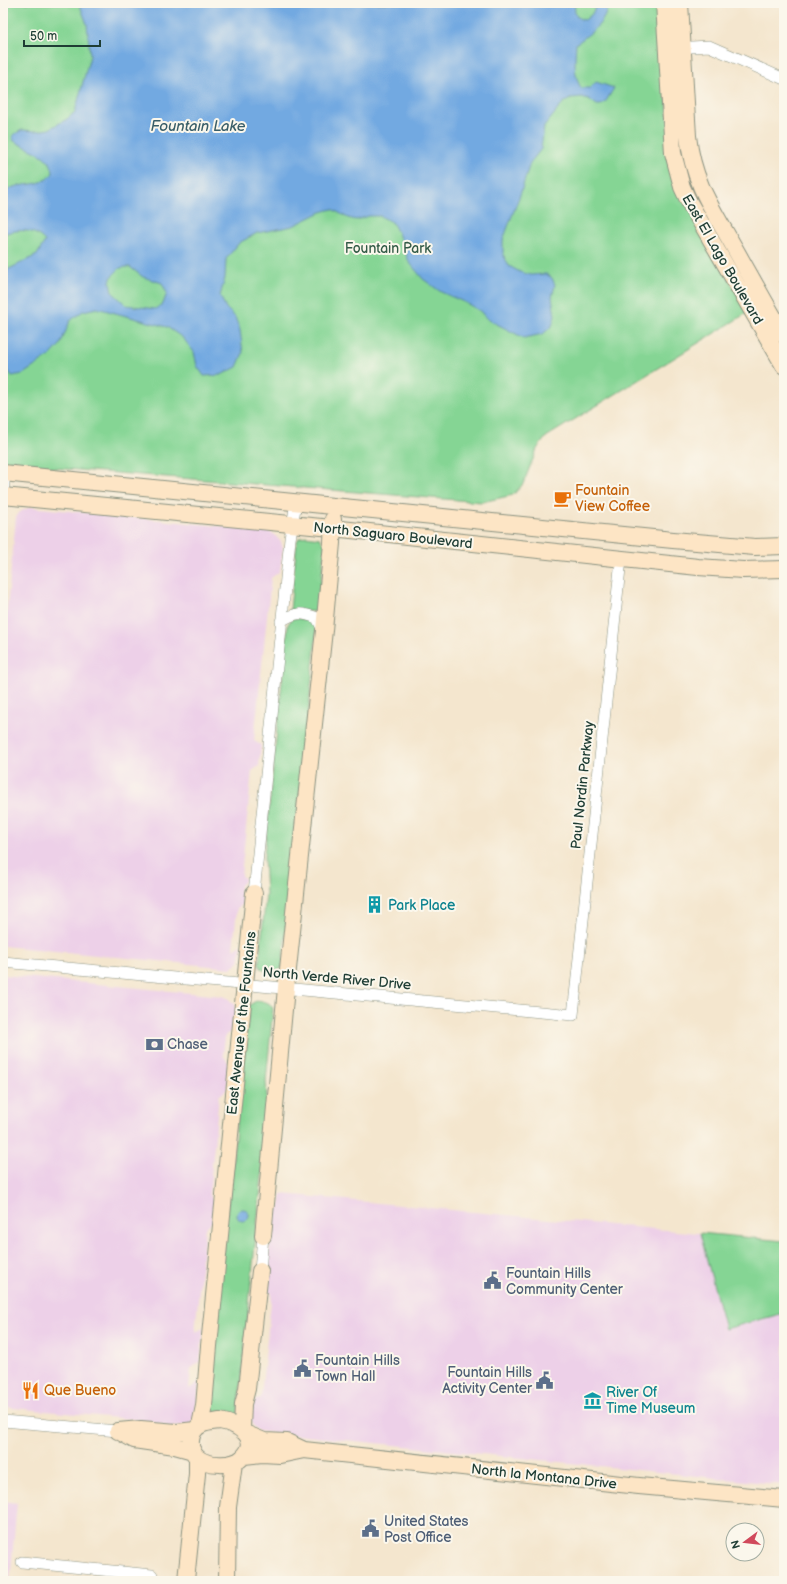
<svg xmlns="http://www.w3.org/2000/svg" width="787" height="1584" font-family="'Balsamiq Sans',sans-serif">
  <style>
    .built { fill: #edd0e8 }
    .green { fill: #85d594; stroke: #528964 }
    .water { fill: #72a9e1; stroke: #48738a; fill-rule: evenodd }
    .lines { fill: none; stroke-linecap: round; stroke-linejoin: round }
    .street-casing { stroke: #8a9281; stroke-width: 12 }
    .secondary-casing { stroke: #8a9281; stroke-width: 18 }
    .street { stroke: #fff; stroke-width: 11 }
    .secondary { stroke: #fde5c5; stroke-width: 16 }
    .labels { text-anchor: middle; stroke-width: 4; stroke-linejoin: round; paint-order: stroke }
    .park-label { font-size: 14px; fill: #335b47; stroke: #fbf7ec }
    .street-label { font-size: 14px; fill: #1f3d34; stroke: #fbf7ec }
    .food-label { font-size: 14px; fill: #c56008; stroke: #fbf7ec; text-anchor: start }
    .culture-label { font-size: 14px; fill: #0d838f; stroke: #fbf7ec; text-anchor: start }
    .service-label { font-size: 14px; fill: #4e5e75; stroke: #fbf7ec; text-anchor: start }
    .water-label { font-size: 15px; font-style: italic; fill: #385d68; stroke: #fbf7ec }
  </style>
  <rect width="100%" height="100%" fill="#fbf7ec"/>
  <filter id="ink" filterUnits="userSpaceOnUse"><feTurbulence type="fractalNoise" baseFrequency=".025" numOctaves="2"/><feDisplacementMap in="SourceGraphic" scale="8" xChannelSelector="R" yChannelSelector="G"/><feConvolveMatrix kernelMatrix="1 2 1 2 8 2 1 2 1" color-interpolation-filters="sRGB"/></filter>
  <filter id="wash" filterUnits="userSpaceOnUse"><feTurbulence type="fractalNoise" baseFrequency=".012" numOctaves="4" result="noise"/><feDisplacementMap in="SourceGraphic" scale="16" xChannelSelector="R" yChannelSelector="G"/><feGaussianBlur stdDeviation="0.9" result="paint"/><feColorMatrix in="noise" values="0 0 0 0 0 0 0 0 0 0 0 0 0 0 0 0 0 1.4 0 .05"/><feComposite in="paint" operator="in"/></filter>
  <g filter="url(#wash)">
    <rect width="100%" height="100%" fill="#f4e6ce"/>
    <path class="built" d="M 30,507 L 267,531 L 274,534 L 281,542 L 283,548 L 280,571 L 271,578 L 254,741 L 261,745 L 259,766 L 252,771 L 241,876 L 246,879 L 240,885 L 239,893 L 243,896 L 242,905 L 237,908 L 233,949 L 242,945 L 239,962 L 231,968 L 3,946 L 3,650 L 16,517 L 20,512 Z
      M 3,975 L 222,996 L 228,998 L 234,1005 L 236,1010 L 234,1028 L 225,1037 L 223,1055 L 229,1064 L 227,1089 L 219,1096 L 209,1195 L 215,1203 L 213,1221 L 205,1228 L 195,1332 L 204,1328 L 200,1361 L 191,1369 L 189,1389 L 200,1381 L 194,1421 L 189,1425 L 171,1427 L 151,1421 L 3,1407 Z
      M 282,1194 L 784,1241 L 784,1485 L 258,1431 L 252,1424 L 250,1419 L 252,1403 L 261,1397 L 272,1292 L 265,1294 L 273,1211 L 280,1205 Z
      M 3,1501 L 17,1503 L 10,1581 L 3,1581 Z"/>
    <path class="green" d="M 3,3 L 660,3 L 672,170 L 747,313 L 546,437 L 537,449 L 523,484 L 513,495 L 482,502 L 3,464 Z
      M 306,536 L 320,538 L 325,545 L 318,612 L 290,610 L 297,541 L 299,538 Z
      M 293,618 L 313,620 L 317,628 L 282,968 L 274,973 C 266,972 261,971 259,963 L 266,894 L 264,857 L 288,624 Z
      M 256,1001 C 264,1002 270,1001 273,1009 L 266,1081 L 268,1117 L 238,1411 L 239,1420 L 205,1417 L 249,1007 L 251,1004 Z
      M 700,1233 L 784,1241 L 784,1313 L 725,1329 Z"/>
    <path class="water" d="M 79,3 L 575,3 C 574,12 575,19 585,20 L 592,14 L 597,3 L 607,3 C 609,21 589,34 576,44 C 575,59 573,75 581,88 L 590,88 L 596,82 L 614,88 L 606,101 L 601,105 L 597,105 L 589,99 L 581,97 L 572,98 L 563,103 L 544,127 L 541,149 L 530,163 L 521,192 L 503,240 L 503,254 L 509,266 L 520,272 L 531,275 L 546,274 L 552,278 L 555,285 L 552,297 L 555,316 L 552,326 L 543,334 L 524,338 L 487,319 L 480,311 L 466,303 L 441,292 L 423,279 L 409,262 L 398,233 L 392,222 L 380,216 L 369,216 L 356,220 L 348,218 L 332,209 L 321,212 L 293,226 L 257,233 L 239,243 L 226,259 L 225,278 L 220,296 L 226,308 L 235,317 L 240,330 L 243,353 L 237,367 L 221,375 L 204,376 L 197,366 L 194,352 L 183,338 L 167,327 L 97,308 L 83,311 L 70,321 L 60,345 L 50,356 L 23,374 L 12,376 L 3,363 L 3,272 L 37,255 L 45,241 C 33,228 19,229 3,234 L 3,193 C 18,179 39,191 53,173 C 52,153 26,150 13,140 L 13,135 L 22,130 L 36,131 L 49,129 L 67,119 L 75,112 L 90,56 L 87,24 ZM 126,267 L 130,267 L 143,277 L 162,283 L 167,293 L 163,304 L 155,309 L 126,305 L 112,292 L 110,282 L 112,276 L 120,268 Z
      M237 1215a6 6 0 1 1 12 0a6 6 0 1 1-12 0Z"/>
  </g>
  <g filter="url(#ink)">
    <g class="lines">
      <defs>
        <path id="street" d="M 675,48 L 709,46 L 784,79
          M 3,492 L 5,473
          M 281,621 C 296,612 301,612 317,618 L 323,630
          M 254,893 L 290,539 L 296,502
          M 3,962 L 573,1015 L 621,559
          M 260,1271 L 263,1236
          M 3,1421 L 118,1431
          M 22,1562 L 152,1575"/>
        <path id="secondary" d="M 664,3 L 673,153 L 682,187 L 689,202 L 784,366
          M 680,3 L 688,136 C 693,182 712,208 734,247 C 751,277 767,306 784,335
          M 3,473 L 673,540 L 755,547 L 784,546
          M 3,496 L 332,528 L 698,567 L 743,570 L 784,569
          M 263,1236 L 286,988 L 324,630 L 332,543 L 333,519
          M 220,1421 C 237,1424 262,1438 243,1457 C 234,1467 206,1466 197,1457 C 187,1448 190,1430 201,1425 C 207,1422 213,1422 220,1421 Z
          M 200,1425 L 204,1406 L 209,1346 L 254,893
          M 242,1429 L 243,1404 L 247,1389 L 260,1271
          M 118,1431 L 134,1440 L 175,1446 L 193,1451
          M 118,1431 L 141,1429 L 177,1432 L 195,1430
          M 247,1434 L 264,1441 L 287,1442 L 304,1450
          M 244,1456 L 262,1454 L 280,1455 L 304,1450 L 639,1486 L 784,1499
          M 186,1580 L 197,1474 L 197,1457
          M 227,1581 L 228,1507 L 234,1463"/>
      </defs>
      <use href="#street" class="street-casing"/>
      <use href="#secondary" class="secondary-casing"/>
      <use href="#street" class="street"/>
      <use href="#secondary" class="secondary"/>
    </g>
  </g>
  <defs>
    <symbol id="cafe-bare" viewBox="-9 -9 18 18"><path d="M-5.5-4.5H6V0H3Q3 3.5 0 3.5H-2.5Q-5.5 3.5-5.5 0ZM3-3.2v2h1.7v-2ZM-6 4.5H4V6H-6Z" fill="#e8710a" stroke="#fbf7ec" stroke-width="2.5" paint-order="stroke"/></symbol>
    <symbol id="building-bare" viewBox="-9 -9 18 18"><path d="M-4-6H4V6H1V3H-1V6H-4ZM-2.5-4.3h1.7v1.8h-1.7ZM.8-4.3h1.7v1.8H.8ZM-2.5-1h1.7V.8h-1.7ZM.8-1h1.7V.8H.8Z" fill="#0f9aa8" stroke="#fbf7ec" stroke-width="2.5" paint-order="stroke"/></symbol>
    <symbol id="bank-bare" viewBox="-9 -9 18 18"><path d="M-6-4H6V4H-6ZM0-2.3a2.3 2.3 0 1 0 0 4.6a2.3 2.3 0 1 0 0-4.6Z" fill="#5c6f8a" stroke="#fbf7ec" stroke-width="2.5" paint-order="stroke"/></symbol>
    <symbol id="civic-bare" viewBox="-9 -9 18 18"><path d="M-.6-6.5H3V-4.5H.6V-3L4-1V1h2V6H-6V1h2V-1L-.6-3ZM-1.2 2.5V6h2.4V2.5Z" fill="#5c6f8a" stroke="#fbf7ec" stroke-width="2.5" paint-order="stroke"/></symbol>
    <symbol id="restaurant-bare" viewBox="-9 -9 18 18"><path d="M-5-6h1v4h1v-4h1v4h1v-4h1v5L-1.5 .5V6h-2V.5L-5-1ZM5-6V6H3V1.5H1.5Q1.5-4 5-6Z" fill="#e8710a" stroke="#fbf7ec" stroke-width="2.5" paint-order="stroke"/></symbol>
    <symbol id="museum-bare" viewBox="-9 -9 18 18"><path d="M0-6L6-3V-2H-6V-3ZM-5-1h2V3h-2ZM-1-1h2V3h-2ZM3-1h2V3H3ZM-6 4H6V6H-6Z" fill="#0f9aa8" stroke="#fbf7ec" stroke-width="2.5" paint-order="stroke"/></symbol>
  </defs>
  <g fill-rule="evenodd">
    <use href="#cafe-bare" x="550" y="486" width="25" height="25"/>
    <use href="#building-bare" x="362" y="892" width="25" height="25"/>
    <use href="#bank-bare" x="142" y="1032" width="25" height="25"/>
    <use href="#civic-bare" x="480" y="1268" width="25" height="25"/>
    <use href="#civic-bare" x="290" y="1356" width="25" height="25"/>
    <use href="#civic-bare" x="532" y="1368" width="25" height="25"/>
    <use href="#restaurant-bare" x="18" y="1378" width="25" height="25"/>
    <use href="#museum-bare" x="580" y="1388" width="25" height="25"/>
    <use href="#civic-bare" x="358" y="1516" width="25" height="25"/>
  </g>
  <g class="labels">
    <g class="park-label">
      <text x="388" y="253">Fountain Park</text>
    </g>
    <g class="street-label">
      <text transform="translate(723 259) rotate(60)" y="5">East El Lago Boulevard</text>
      <text transform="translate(393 535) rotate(6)" y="5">North Saguaro Boulevard</text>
      <text transform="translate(582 785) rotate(-84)" y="5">Paul Nordin Parkway</text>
      <text transform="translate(337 978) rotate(5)" y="5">North Verde River Drive</text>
      <text transform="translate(241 1023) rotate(-84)" y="5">East Avenue of the Fountains</text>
      <text transform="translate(544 1476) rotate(6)" y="5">North la Montana Drive</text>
    </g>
    <g class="food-label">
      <text x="575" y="495">Fountain<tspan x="575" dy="16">View Coffee</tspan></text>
      <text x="44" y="1395">Que Bueno</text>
    </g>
    <g class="culture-label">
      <text x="388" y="910">Park Place</text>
      <text x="606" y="1397">River Of<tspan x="606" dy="16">Time Museum</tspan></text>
    </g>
    <g class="service-label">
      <text x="167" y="1049">Chase</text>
      <text x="506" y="1278">Fountain Hills<tspan x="506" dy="16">Community Center</tspan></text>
      <text x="315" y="1365">Fountain Hills<tspan x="315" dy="16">Town Hall</tspan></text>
      <text x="532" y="1377" text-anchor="end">Fountain Hills<tspan x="532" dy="16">Activity Center</tspan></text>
      <text x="384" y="1526">United States<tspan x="384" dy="16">Post Office</tspan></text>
    </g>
    <g class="water-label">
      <text x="198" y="131">Fountain Lake</text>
    </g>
  </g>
  <rect width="787" height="1584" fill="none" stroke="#fbf7ec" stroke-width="16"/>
  <g transform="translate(745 1542) rotate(255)"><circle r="19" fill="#fbf7ec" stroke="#a3ada2"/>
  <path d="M0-3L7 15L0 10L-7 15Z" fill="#d1495b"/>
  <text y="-6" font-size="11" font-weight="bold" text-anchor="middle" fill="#1f3d34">N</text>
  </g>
  <path d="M24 40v6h76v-6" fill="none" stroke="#1f3d34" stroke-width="2"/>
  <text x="30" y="40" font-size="12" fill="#1f3d34" stroke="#fbf7ec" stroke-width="3" paint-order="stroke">50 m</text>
</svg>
